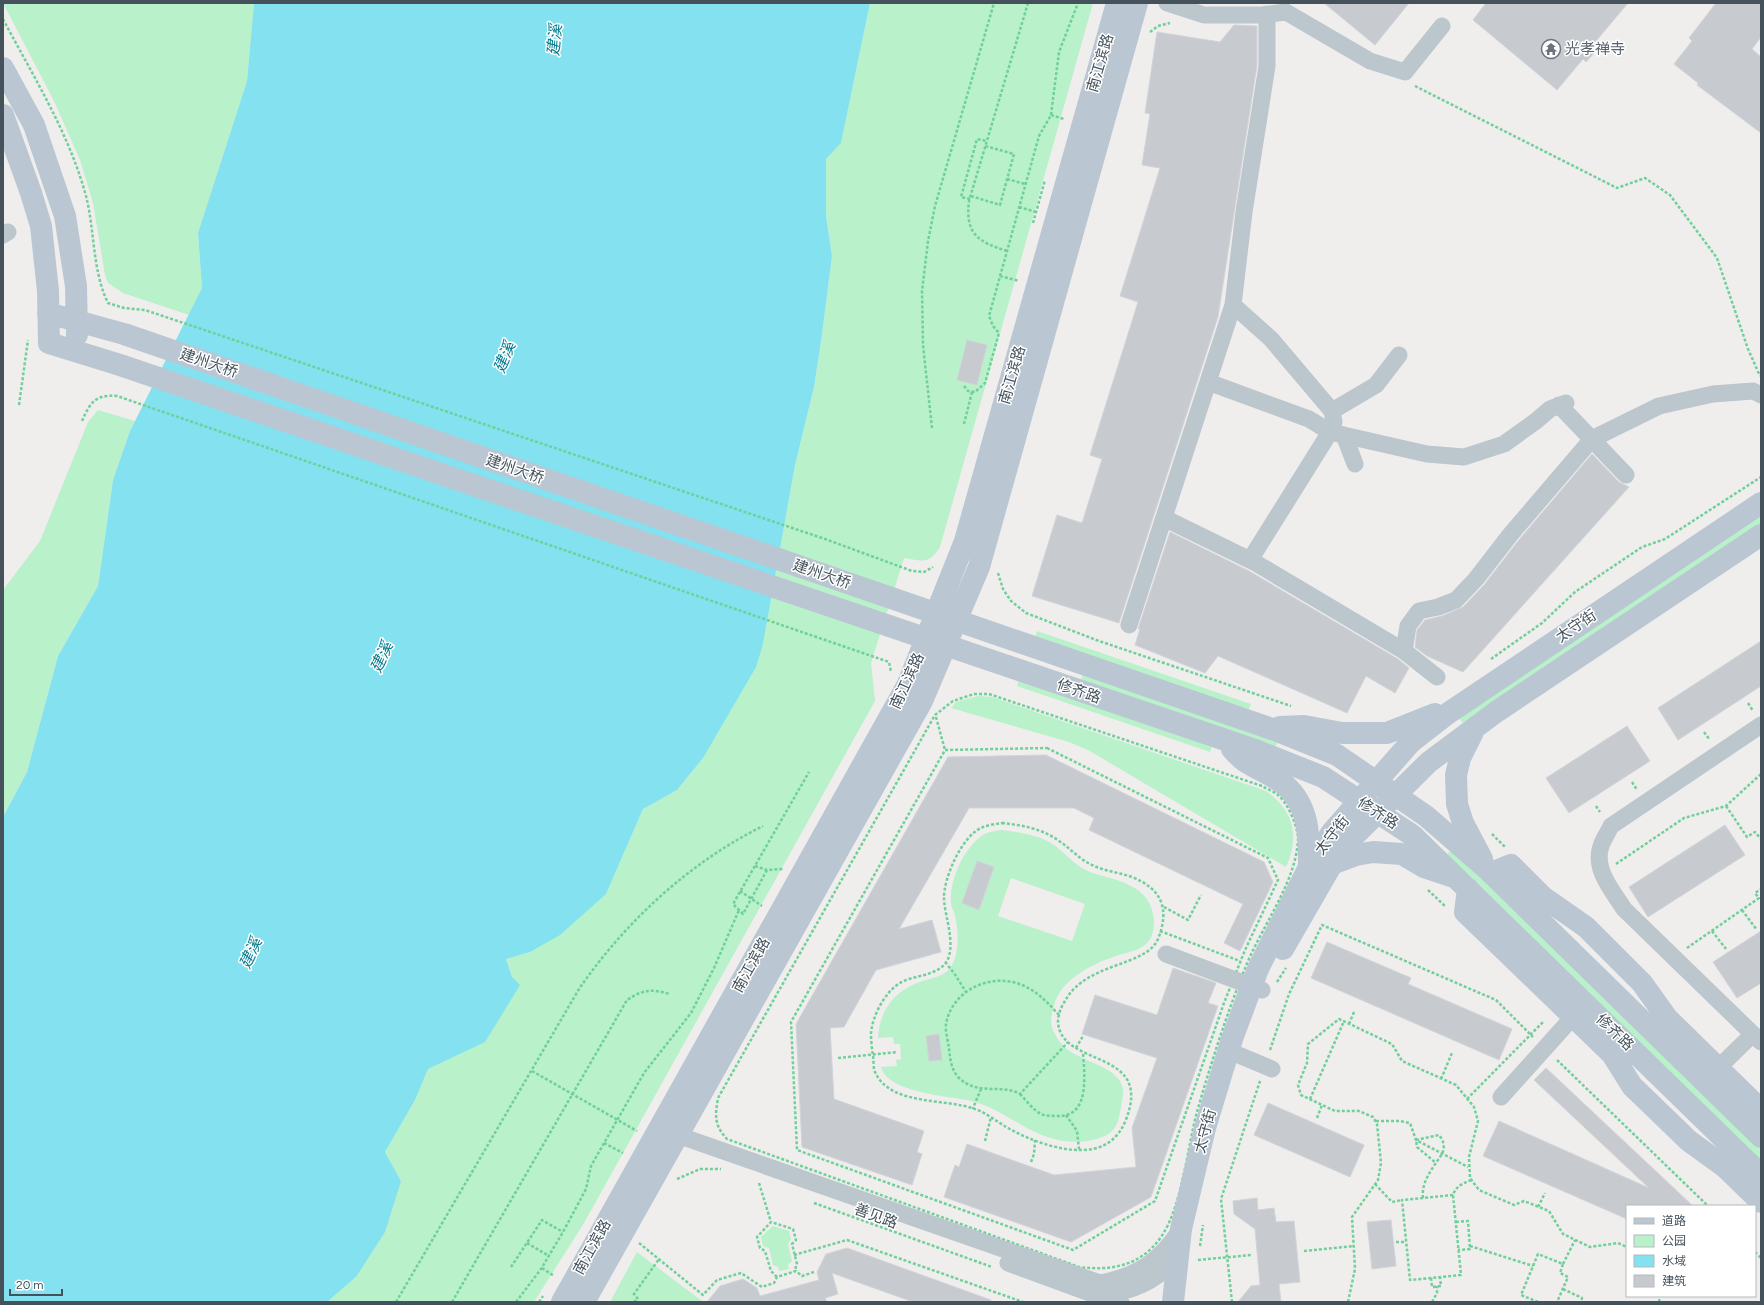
<svg xmlns="http://www.w3.org/2000/svg" width="1764" height="1305" font-family="Figtree,'Noto Sans SC',sans-serif">
  <style>
    .green { fill: #b9f1ca; fill-rule: evenodd }
    .water { fill: #83e1f0 }
    .building { fill: #c7cbd0; stroke: #d1d4d9 }
    .lines { fill: none; stroke-linecap: round; stroke-linejoin: round }
    .path { stroke: #6fd099; stroke-width: 2.5; stroke-dasharray: 3 2; stroke-linecap: butt }
    .street { stroke: #bbc6cd; stroke-width: 17 }
    .secondary { stroke: #bac7d3; stroke-width: 22 }
    .labels { text-anchor: middle; stroke-width: 3; stroke-linejoin: round; paint-order: stroke }
    .worship-label { font-size: 15px; fill: #5b616d; stroke: #fff; text-anchor: start }
    .street-label { font-size: 15px; fill: #45525c; stroke: #fff }
    .water-label { font-size: 16px; font-style: italic; fill: #077c8f; stroke: #fff }
  </style>
  <rect width="100%" height="100%" fill="#f0eded"/>
  <path class="green" d="M 3,3 L 254,3 L 247,81 L 198,233 L 202,288 L 189,315 L 123,293 L 108,283 L 105,275 L 93,203 L 80,160 L 54,101 Z
    M 870,3 L 1093,3 L 940,547 C 928,565 923,561 904,558 L 871,663 L 875,701 L 584,1223 L 534,1302 L 327,1302 L 356,1277 L 401,1181 L 385,1152 L 415,1100 L 428,1069 L 485,1041 L 512,977 L 506,959 L 530,952 L 606,894 L 643,809 L 677,790 L 703,758 L 763,644 L 795,465 L 814,387 L 822,334 L 832,256 L 826,216 L 826,159 L 841,143 Z
    M 98,410 L 135,421 L 130,431 L 113,480 L 98,586 L 58,656 L 27,772 L 3,817 L 3,590 L 40,541 L 88,422 Z
    M 1761,515 L 1761,525 L 1463,723 L 1458,717 Z
    M 1037,631 L 1251,704 L 1248,711 L 1035,638 Z
    M 1083,674 L 1278,741 L 1275,749 L 1080,682 Z
    M 1019,680 L 1212,745 L 1210,752 L 1017,686 Z
    M 978,696 L 992,697 L 1266,791 C 1294,810 1300,837 1286,867 L 1088,750 L 1069,742 L 951,708 L 956,702 Z
    M 1001,830 C 1018,832 1040,835 1054,845 C 1066,854 1077,867 1090,872 C 1117,881 1151,884 1154,920 C 1154,928 1153,938 1146,944 C 1139,951 1128,952 1119,955 C 1094,963 1060,979 1054,1006 C 1051,1016 1049,1025 1055,1034 C 1059,1042 1065,1049 1073,1053 C 1088,1063 1119,1068 1123,1089 C 1124,1095 1121,1102 1121,1108 C 1119,1116 1118,1127 1111,1132 C 1100,1141 1079,1143 1064,1141 C 1030,1137 1004,1109 972,1101 C 950,1096 887,1093 881,1067 L 897,1066 L 896,1060 L 901,1059 L 900,1044 L 894,1044 L 893,1037 L 878,1038 C 879,1011 895,990 920,982 C 933,977 947,977 953,963 C 960,949 958,927 954,912 C 953,909 951,907 951,903 C 949,881 964,847 983,835 C 988,832 995,831 1001,830 ZM 1011,878 L 1085,904 L 1072,941 L 998,916 Z
    M 1453,849 L 1761,1150 L 1761,1162 L 1447,854 Z
    M 773,1226 L 789,1231 L 791,1239 L 788,1244 L 792,1261 L 788,1265 L 789,1269 L 779,1271 L 778,1267 L 773,1265 L 769,1248 L 763,1246 L 761,1237 Z
    M 637,1252 L 702,1301 L 702,1302 L 610,1302 Z"/>
  <path class="water" d="M 254,3 L 870,3 L 841,143 L 826,159 L 826,216 L 832,256 L 822,334 L 814,387 L 795,465 L 763,644 L 756,667 L 703,758 L 677,790 L 643,809 L 606,894 L 560,935 L 530,952 L 506,959 L 512,977 L 520,985 L 485,1042 L 428,1069 L 415,1100 L 385,1152 L 401,1181 L 385,1232 L 356,1277 L 327,1302 L 3,1302 L 3,817 L 27,772 L 58,656 L 98,586 L 113,480 L 130,431 L 202,288 L 198,233 L 247,81 Z"/>
  <path class="building" d="M 1324,3 L 1409,3 L 1375,45 Z
    M 1486,3 L 1628,3 L 1591,47 L 1596,51 L 1586,62 L 1583,59 L 1557,90 L 1473,20 Z
    M 1716,3 L 1761,3 L 1761,37 L 1752,49 L 1761,57 L 1761,133 L 1697,85 L 1698,83 L 1674,64 L 1692,41 L 1689,38 Z
    M 1234,25 L 1257,26 L 1257,65 L 1218,317 L 1119,623 L 1032,596 L 1057,515 L 1082,523 L 1102,459 L 1090,455 L 1138,302 L 1120,296 L 1160,168 L 1142,165 L 1150,114 L 1145,113 L 1157,32 L 1220,42 Z
    M 967,340 L 987,345 L 977,385 L 957,380 Z
    M 1592,454 L 1619,482 L 1629,487 L 1463,672 L 1427,656 L 1415,647 L 1417,630 L 1425,620 L 1442,616 L 1463,607 L 1484,585 L 1518,541 Z
    M 1170,532 L 1249,571 L 1398,659 L 1409,668 L 1395,693 L 1366,676 L 1347,713 L 1218,656 L 1205,673 L 1135,645 L 1140,629 L 1138,629 Z
    M 1761,641 L 1761,686 L 1678,740 L 1658,708 Z
    M 1627,726 L 1650,761 L 1569,813 L 1546,778 Z
    M 1046,755 L 1264,862 L 1273,882 L 1240,951 L 1224,943 L 1243,904 L 1089,830 L 1094,818 L 1074,808 L 969,808 L 899,929 L 932,920 L 941,952 L 876,970 L 844,1027 L 830,1028 L 834,1099 L 924,1131 L 917,1152 L 922,1154 L 912,1185 L 802,1147 L 796,1024 L 948,757 Z
    M 1725,825 L 1745,855 L 1648,917 L 1629,887 Z
    M 977,861 L 994,867 L 979,910 L 962,903 Z
    M 1761,931 L 1761,983 L 1737,998 L 1713,962 Z
    M 1327,942 L 1411,978 L 1408,984 L 1512,1029 L 1499,1060 L 1311,978 Z
    M 1173,968 L 1216,983 L 1208,1003 L 1218,1006 L 1151,1197 L 1071,1242 L 944,1197 L 955,1165 L 959,1167 L 967,1144 L 1054,1175 L 1136,1167 L 1132,1128 L 1157,1058 L 1082,1034 L 1095,995 L 1157,1015 Z
    M 939,1034 L 942,1060 L 929,1061 L 926,1036 Z
    M 1546,1068 L 1693,1206 L 1627,1206 L 1627,1219 L 1483,1156 L 1499,1121 L 1649,1188 L 1534,1080 Z
    M 1268,1103 L 1364,1145 L 1350,1177 L 1254,1135 Z
    M 1257,1198 L 1258,1210 L 1274,1208 L 1276,1222 L 1294,1221 L 1300,1282 L 1279,1284 L 1281,1302 L 1238,1302 L 1251,1286 L 1260,1285 L 1255,1229 L 1234,1214 L 1233,1201 Z
    M 1391,1220 L 1396,1266 L 1372,1269 L 1367,1222 Z
    M 847,1248 L 991,1300 L 991,1302 L 913,1302 L 832,1273 L 838,1294 L 825,1298 L 827,1302 L 707,1302 L 720,1286 L 743,1279 L 757,1288 L 760,1296 L 819,1280 L 817,1272 L 826,1254 Z"/>
  <g class="lines">
    <path class="path" d="M 3,19 C 33,76 69,133 86,196 C 95,231 92,270 108,303 L 124,308 L 145,310 L 825,539 L 912,571 L 924,572 L 933,567
      M 1150,32 L 1158,26 L 1170,23
      M 1415,86 L 1617,188 L 1645,178 L 1670,195 L 1717,258 L 1748,349 L 1760,376
      M 1051,115 L 1064,119
      M 1007,179 L 1025,184
      M 971,196 L 1000,205 L 1014,154 L 985,146
      M 970,199 L 961,197 L 977,139 L 987,141
      M 1019,207 L 1036,212
      M 1033,223 L 1045,180
      M 1007,251 C 978,242 965,234 969,201 L 1028,3
      M 1000,276 L 1019,281
      M 964,386 L 968,391 L 975,392 L 985,383 L 999,333 L 993,326 L 989,316 L 1039,136 L 1051,115 L 1059,52 L 1078,3
      M 19,405 L 28,340
      M 82,421 C 90,403 95,394 117,396 L 889,662 L 891,672
      M 964,424 L 972,392
      M 932,428 L 923,345 L 922,291 L 928,241 L 935,206 L 994,3
      M 998,573 L 1003,589 L 1011,601 L 1026,613 L 1099,641 L 1291,706
      M 1491,659 L 1542,623 L 1575,592 L 1642,547 L 1665,539 L 1761,477
      M 974,694 L 989,694 L 1262,786 C 1267,789 1273,791 1278,795 C 1288,803 1299,828 1298,841 C 1295,884 1262,926 1246,966 C 1227,1013 1211,1063 1197,1112 C 1187,1149 1182,1207 1161,1237 C 1141,1266 1111,1271 1079,1267 L 727,1139 C 714,1125 715,1116 718,1098 L 935,715 L 953,701 Z
      M 1748,703 L 1753,711
      M 936,717 L 945,750
      M 1704,732 L 1710,740
      M 1047,748 L 1268,858 L 1278,880 L 1245,950 L 1224,1003 L 1155,1201 L 1073,1250 L 797,1150 L 791,1022 L 945,750 Z
      M 1632,782 L 1637,790
      M 1596,806 L 1600,812
      M 1726,806 L 1747,837 L 1755,832 L 1761,839
      M 1002,823 C 1022,825 1043,829 1059,841 C 1070,848 1078,858 1090,864 C 1103,871 1118,872 1132,877 C 1162,889 1170,909 1158,939 C 1146,967 1086,962 1065,1001 C 1061,1007 1058,1015 1058,1022 C 1061,1069 1156,1047 1125,1122 C 1119,1136 1108,1146 1093,1149 C 1066,1154 1031,1141 1008,1128 C 997,1122 987,1113 975,1109 C 945,1098 890,1106 875,1072 C 873,1068 874,1061 873,1056 C 872,1049 871,1041 871,1034 C 872,1016 885,992 900,983 C 915,974 939,977 948,959 C 955,941 945,917 944,899 C 943,879 962,836 981,828 C 987,825 995,824 1002,823 Z
      M 1492,834 L 1505,847
      M 1616,864 L 1684,818 L 1726,806 L 1761,774
      M 755,866 L 767,870 L 783,869
      M 767,870 L 743,914 L 733,904 L 809,772
      M 1428,890 L 1446,907
      M 740,891 L 762,906
      M 1164,907 L 1188,920 L 1201,895
      M 1742,910 L 1757,930
      M 1160,931 L 1240,961
      M 1712,931 L 1726,949
      M 1687,948 L 1759,898 L 1755,893 L 1761,889
      M 945,962 L 954,973 L 966,992
      M 1277,982 L 1286,968
      M 1059,1015 C 1048,1003 1037,991 1022,985 C 991,972 952,990 946,1024 C 945,1031 948,1041 949,1048 C 950,1058 951,1069 958,1077 C 978,1097 1001,1083 1020,1094 L 1068,1042
      M 1349,1024 L 1354,1012
      M 1076,1048 L 1083,1036
      M 1270,1050 L 1289,994 L 1322,925 L 1496,1000 L 1533,1037
      M 838,1058 L 897,1052
      M 1557,1060 L 1708,1206
      M 532,1071 L 637,1131
      M 1441,1079 L 1452,1053
      M 1020,1094 C 1026,1100 1033,1110 1041,1114 C 1045,1116 1054,1116 1059,1116 C 1091,1116 1084,1072 1083,1052
      M 1310,1099 L 1344,1021
      M 1467,1099 L 1543,1022
      M 975,1109 L 973,1108 L 981,1089
      M 1066,1115 L 1077,1131 L 1079,1149
      M 1317,1118 L 1322,1105
      M 1376,1121 L 1400,1121 L 1410,1123 L 1416,1140 L 1468,1167
      M 985,1141 L 991,1117
      M 604,1143 L 623,1153
      M 1031,1162 L 1034,1154 L 1035,1140
      M 677,1179 L 700,1169 L 721,1169
      M 759,1183 L 771,1222
      M 1375,1184 L 1392,1202 L 1402,1200
      M 1453,1195 L 1402,1200 L 1410,1280 L 1461,1275 L 1453,1195 C 1456,1186 1462,1184 1471,1180
      M 1423,1198 C 1421,1181 1433,1168 1442,1154 C 1445,1147 1444,1141 1439,1135 L 1416,1140 L 1417,1147 L 1436,1163
      M 814,1203 L 992,1267
      M 1538,1207 L 1545,1193
      M 1456,1222 L 1468,1221 L 1470,1249 L 1458,1250
      M 1396,1242 L 1406,1242
      M 527,1243 L 549,1256
      M 639,1243 L 703,1295 L 717,1280 L 741,1273 L 762,1287 L 774,1283 L 777,1277 L 796,1271 L 802,1276 L 814,1272
      M 1200,1246 L 1203,1225
      M 1470,1246 L 1533,1266
      M 1304,1251 L 1354,1246
      M 1755,1252 L 1761,1258
      M 794,1255 L 847,1240 L 1023,1302
      M 1198,1260 L 1251,1255
      M 1563,1264 L 1575,1240
      M 511,1267 L 542,1220 L 563,1232
      M 542,1268 L 554,1276
      M 777,1277 L 771,1271 L 765,1251 L 760,1248 L 757,1237 L 771,1222 L 793,1229 L 796,1240 L 792,1244 L 797,1264 L 794,1272
      M 1431,1278 L 1432,1287 L 1441,1286 L 1440,1277
      M 1563,1289 L 1582,1298 L 1581,1302
      M 396,1302 L 579,989 C 625,922 690,862 763,826
      M 452,1302 L 627,1000 C 644,989 651,989 670,994
      M 516,1302 L 541,1269 L 563,1232 L 586,1189 L 591,1166 L 644,1073 L 691,1013 L 714,968 L 739,910
      M 539,1302 L 543,1296
      M 634,1302 L 638,1299 L 634,1294 L 659,1259
      M 1232,1302 L 1221,1199 L 1260,1081
      M 1348,1302 L 1355,1269 L 1352,1217 L 1378,1180 L 1381,1163 L 1377,1124 L 1373,1117 L 1359,1111 L 1335,1111 L 1301,1095 L 1298,1085 L 1307,1063 L 1308,1044 L 1339,1019 L 1392,1044 L 1402,1061 L 1456,1085 L 1474,1107 L 1478,1121 L 1469,1157 L 1470,1178 L 1479,1190 L 1514,1205 L 1524,1201 L 1549,1211 L 1563,1234 L 1590,1247 L 1618,1243 L 1627,1247
      M 1432,1302 L 1437,1293 L 1437,1286
      M 1538,1302 L 1521,1295 L 1538,1254 L 1563,1264 L 1560,1273 L 1568,1277 L 1557,1302
      M 1659,1302 L 1660,1296"/>
    <path class="street" d="M 1167,3 L 1204,15 L 1262,15 L 1286,12 L 1370,61 L 1405,72 L 1442,26
      M 3,235 L 8,232
      M 1233,305 L 1271,339 L 1332,411 L 1334,422 L 1330,432 L 1250,560
      M 1208,382 L 1309,419 L 1330,432 L 1427,454 L 1464,457 L 1504,444 L 1536,421 L 1550,409 L 1566,403
      M 1559,405 L 1626,475
      M 1332,411 L 1376,385 L 1399,355
      M 1344,435 L 1355,464
      M 1164,518 L 1254,562 L 1404,651 L 1437,677
      M 1129,625 L 1233,305 L 1244,212 L 1267,66 L 1267,14
      M 1404,651 L 1408,626 L 1419,611 L 1438,607 L 1456,600 L 1476,579 L 1510,535 L 1592,439 L 1659,406 L 1713,394 L 1753,391 L 1761,395
      M 1761,725 L 1611,826 C 1608,833 1603,839 1601,846 C 1593,869 1612,890 1624,909 L 1761,1042
      M 1166,954 L 1262,990
      M 1229,1051 L 1272,1069
      M 1718,1068 L 1753,1034
      M 1501,1097 L 1581,1008
      M 666,1131 L 1100,1283 L 1121,1302
      M 1008,1263 L 1098,1296 L 1104,1302
      M 1100,1283 C 1138,1276 1160,1261 1181,1229
      M 1104,1295 C 1136,1291 1162,1279 1180,1252"/>
    <path class="secondary" d="M 3,68 L 34,125 L 65,216 L 76,286 L 77,335
      M 3,115 L 31,193 L 41,226 L 48,291 L 49,343 L 120,365 L 1255,750 L 1323,777 L 1412,835 L 1761,1175
      M 48,313 L 124,334 L 1275,730 L 1337,755 L 1426,816 L 1487,869 L 1761,1137
      M 1280,727 L 1304,726 L 1342,733 L 1387,733 L 1435,714
      M 1473,732 L 1460,758 L 1456,775 L 1457,804 L 1463,823 L 1482,859
      M 1232,749 C 1237,754 1241,759 1246,762 C 1259,770 1275,776 1286,786 C 1310,808 1309,837 1309,867
      M 1332,864 L 1356,855 L 1373,852 L 1402,854 L 1424,867 L 1451,876
      M 1491,873 L 1511,865 L 1543,897 L 1586,927 L 1642,983 L 1667,1018 L 1761,1110
      M 1468,889 L 1465,912 L 1612,1054 L 1632,1086 L 1689,1141 L 1725,1167 L 1761,1202
      M 1283,949 L 1332,864 L 1352,838 L 1429,762 L 1496,712 L 1761,535
      M 562,1302 L 907,686 L 965,541 L 1117,3
      M 584,1302 L 922,701 L 979,567 L 1137,3
      M 1173,1302 L 1181,1229 L 1205,1128 L 1232,1039 L 1258,969 L 1309,867 L 1332,832 L 1411,742 L 1447,714 L 1761,503"/>
  </g>
  <defs>
    <symbol id="temple-ring" viewBox="-11 -11 22 22"><circle r="9.5" fill="#fff" stroke="#6b7280" stroke-width="1.5"/><path d="M0-6L5-2H3V0L6.5 2.5H4V6H1.5V3h-3V6H-4V2.5H-6.5L-3 0V-2H-5Z" fill="#6b7280"/></symbol>
  </defs>
  <g fill-rule="evenodd">
    <use href="#temple-ring" x="1540" y="38" width="22" height="22"/>
  </g>
  <g class="labels">
    <g class="worship-label">
      <text x="1565" y="54">光孝禅寺</text>
    </g>
    <g class="street-label">
      <text transform="translate(1100 63) rotate(-74)" y="5">南江滨路</text>
      <text transform="translate(209 363) rotate(19)" y="5">建州大桥</text>
      <text transform="translate(1012 375) rotate(-74)" y="5">南江滨路</text>
      <text transform="translate(515 469) rotate(19)" y="5">建州大桥</text>
      <text transform="translate(822 574) rotate(19)" y="5">建州大桥</text>
      <text transform="translate(1576 626) rotate(-34)" y="5">太守街</text>
      <text transform="translate(907 681) rotate(-65)" y="5">南江滨路</text>
      <text transform="translate(1079 691) rotate(19)" y="5">修齐路</text>
      <text transform="translate(1378 813) rotate(33)" y="5">修齐路</text>
      <text transform="translate(1332 835) rotate(-52)" y="5">太守街</text>
      <text transform="translate(751 965) rotate(-61)" y="5">南江滨路</text>
      <text transform="translate(1615 1032) rotate(44)" y="5">修齐路</text>
      <text transform="translate(1205 1131) rotate(-75)" y="5">太守街</text>
      <text transform="translate(876 1216) rotate(20)" y="5">善见路</text>
      <text transform="translate(592 1247) rotate(-61)" y="5">南江滨路</text>
    </g>
    <g class="water-label">
      <text transform="translate(554 40) rotate(-85)" y="6">建溪</text>
      <text transform="translate(504 357) rotate(-68)" y="6">建溪</text>
      <text transform="translate(381 657) rotate(-66)" y="6">建溪</text>
      <text transform="translate(250 953) rotate(-66)" y="6">建溪</text>
    </g>
  </g>
  <rect width="1764" height="1305" fill="none" stroke="#45525c" stroke-width="8"/>
  <rect x="1626" y="1205" width="130" height="92" fill="#ffffff" stroke="#b5babe"/>
  <rect x="1634" y="1218" width="20" height="6" fill="#bac7d3" stroke="#b5babe"/>
  <text x="1662" y="1225" font-size="12" fill="#45525c">道路</text>
  <rect x="1634" y="1235" width="20" height="12" fill="#b9f1ca" stroke="#b5babe"/>
  <text x="1662" y="1245" font-size="12" fill="#45525c">公园</text>
  <rect x="1634" y="1255" width="20" height="12" fill="#83e1f0" stroke="#b5babe"/>
  <text x="1662" y="1265" font-size="12" fill="#45525c">水域</text>
  <rect x="1634" y="1275" width="20" height="12" fill="#c7cbd0" stroke="#b5babe"/>
  <text x="1662" y="1285" font-size="12" fill="#45525c">建筑</text>
  <path d="M10 1289v6h52v-6" fill="none" stroke="#45525c" stroke-width="2"/>
  <text x="16" y="1289" font-size="12" fill="#45525c" stroke="#ffffff" stroke-width="3" paint-order="stroke">20 m</text>
</svg>
